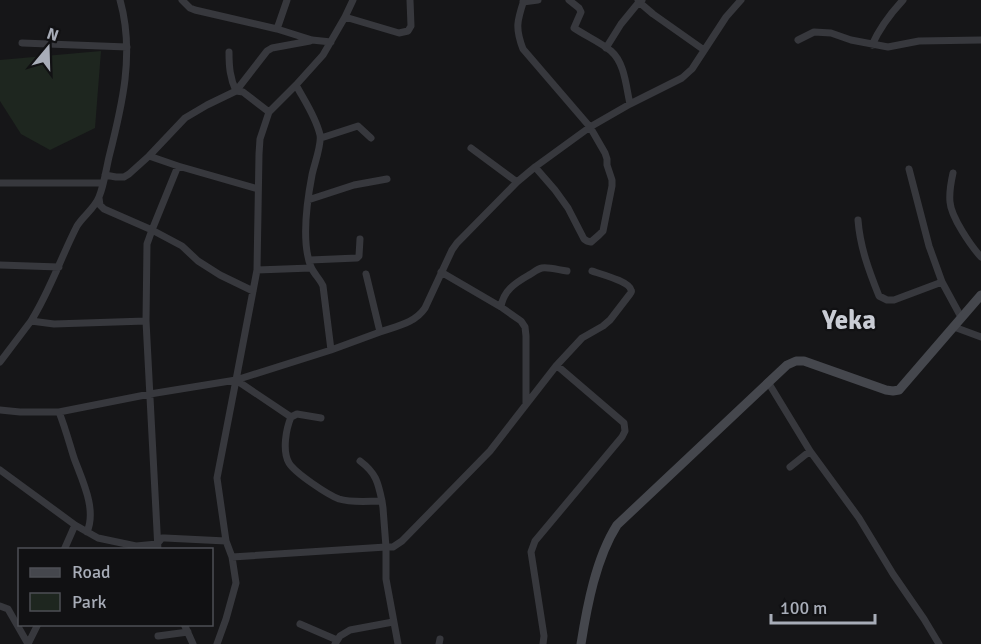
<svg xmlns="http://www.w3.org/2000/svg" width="981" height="644" font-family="Signika,sans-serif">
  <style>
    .green { fill: #1e261f }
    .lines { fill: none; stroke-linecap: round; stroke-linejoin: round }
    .street { stroke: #37383d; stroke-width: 7 }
    .secondary { stroke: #45474d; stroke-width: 9 }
    .labels { text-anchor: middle; stroke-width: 4.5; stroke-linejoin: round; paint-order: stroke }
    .district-label { font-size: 27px; font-weight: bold; fill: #c9ccd4; stroke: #111113 }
  </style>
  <rect width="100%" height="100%" fill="#161618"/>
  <path class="green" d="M 101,51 L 95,128 L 50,150 L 21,134 L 0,101 L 0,60 Z"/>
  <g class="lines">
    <path class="street" d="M 120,0 C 135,53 122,106 109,157 C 106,170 104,185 99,197 C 95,208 83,216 77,226 C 61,257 50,291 31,321 L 54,324 L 146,321
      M 182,0 L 190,8 L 195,10 L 277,29 L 312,40 L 331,42
      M 353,0 L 345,17 L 323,55 L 296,85 L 269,112 L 260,139 L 259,154 L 257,270 L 236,380 L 331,350 L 380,332
      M 524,0 C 517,21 515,28 523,49 L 590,127 L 605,153 L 607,159 L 607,165 L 612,180 L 612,186 L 603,231 L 599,235 L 591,242 L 587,241 L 584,239 L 568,208 L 555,190 L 535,167
      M 569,0 L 579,8 L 581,12 L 574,28 C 586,36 600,42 611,51 C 625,63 626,87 630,104
      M 642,0 L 639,2 L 653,14 L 704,50
      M 523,2 L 538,0
      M 345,17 L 399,33 L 408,31 L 411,26 L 410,0
      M 277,29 L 287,0
      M 798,40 L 814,32 L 831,33 L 851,40 L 888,47 L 919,41 L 981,40
      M 22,43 L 127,47
      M 872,45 C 880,27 890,14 903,0
      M 606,48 L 621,24 L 639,2 L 638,0
      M 229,52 C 229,67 230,78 236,91 L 267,51 L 272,48 L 310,41
      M 296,85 C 304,100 316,117 320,135 C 322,144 314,165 312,175 C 307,201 301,242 311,267 C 314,274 320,279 323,286 L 331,350
      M 321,138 L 358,126 L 371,138
      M 471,148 L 517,182
      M 149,156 L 178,166 L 258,189
      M 178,166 L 152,230 L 182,246 L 198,261 L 220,275 L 253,291
      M 909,169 L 929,246 L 942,282
      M 953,173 C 951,182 949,192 950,202 C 951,217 971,246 981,257
      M 105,175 L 116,177 L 124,177 L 129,174 L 149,156 L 185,118 L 207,105 L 236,91 L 243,92 L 269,112
      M 0,183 L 103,183
      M 99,198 L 100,205 L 104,209 L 152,230 L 147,244 L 146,321 L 158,550
      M 308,200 L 354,185 L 387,179
      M 858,220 C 860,247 869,271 879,296 L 887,300 L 894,300 L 942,282 L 961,317
      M 310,260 L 357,258 L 359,256 L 360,239
      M 0,265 L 59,267
      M 257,270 L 311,268
      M 441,272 L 501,307 L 521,321 L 525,327 L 526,336 L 526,404
      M 366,274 L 380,332 C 397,326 415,323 425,308 L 452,250 L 457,243 L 517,182 L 535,167 L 590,127 L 630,104 L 682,78 L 692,69 L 726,17 L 741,0
      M 501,307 C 503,291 515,283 529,275 C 533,273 537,269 542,268 C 549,267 559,270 567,271
      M 954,327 L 981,337
      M 0,362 L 31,321
      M 556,366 L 582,338 L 603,326 L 610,320 L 630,294 C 631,293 632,291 631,290 C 629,281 600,274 592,271
      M 768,382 L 810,451 L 859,518 L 893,574 L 924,619 L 939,644
      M 0,410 L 20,412 L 59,412 L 150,394 L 236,380 L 217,478 L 226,541 L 232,557 L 236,583 L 226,619 L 217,644
      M 59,412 C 65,427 69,442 74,458 C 82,480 97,509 87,532
      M 291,417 L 297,414 L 321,418
      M 360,461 C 376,473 378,482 382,501
      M 790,467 L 810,451
      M 0,470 L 75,525 L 98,538 L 136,546 L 157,544 L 162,538 L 165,538 L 226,541
      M 64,550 L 75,525
      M 232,557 L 386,547 L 383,508 L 382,501 C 368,501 352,503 339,499 C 328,495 295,473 289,463 C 282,451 286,429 291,417 L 236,380
      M 0,606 L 8,609 L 28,644
      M 184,624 L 193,644
      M 300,624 L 337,640
      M 158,636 L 188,632
      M 28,644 L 38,624
      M 335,644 L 340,636 L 350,630 L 393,622
      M 398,644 L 386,579 L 386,547 L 393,547 L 402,541 L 490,451 L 556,366 L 561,369 L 624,423 L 625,431 L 622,437 L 535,541 L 531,552 L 544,636 L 543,644
      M 439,644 L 440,639"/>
    <path class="secondary" d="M 581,644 C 587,606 596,558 617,525 L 787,365 L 796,361 L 804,361 L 886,390 L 893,391 L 899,390 L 981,295"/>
  </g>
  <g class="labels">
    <g class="district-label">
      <text x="849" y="329">Yeka</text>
    </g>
  </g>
  <rect x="18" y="548" width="195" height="78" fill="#111113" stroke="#4d4f55" stroke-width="1.5"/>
  <rect x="30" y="568" width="30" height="9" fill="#45474d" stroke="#4d4f55" stroke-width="1.5"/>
  <text x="72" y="578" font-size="18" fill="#a8adb8">Road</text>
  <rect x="30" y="593" width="30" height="18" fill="#1e261f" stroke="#4d4f55" stroke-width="1.5"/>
  <text x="72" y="608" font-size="18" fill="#a8adb8">Park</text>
  <g transform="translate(48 48) rotate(19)" stroke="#111113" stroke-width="4.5" paint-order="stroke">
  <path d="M0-4.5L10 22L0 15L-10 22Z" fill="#a8adb8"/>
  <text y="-9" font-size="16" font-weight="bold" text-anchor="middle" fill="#a8adb8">N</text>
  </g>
  <path d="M771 614v9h104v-9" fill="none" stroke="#a8adb8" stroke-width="3"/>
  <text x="780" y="614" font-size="18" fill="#a8adb8" stroke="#111113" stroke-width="4.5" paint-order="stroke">100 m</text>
</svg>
